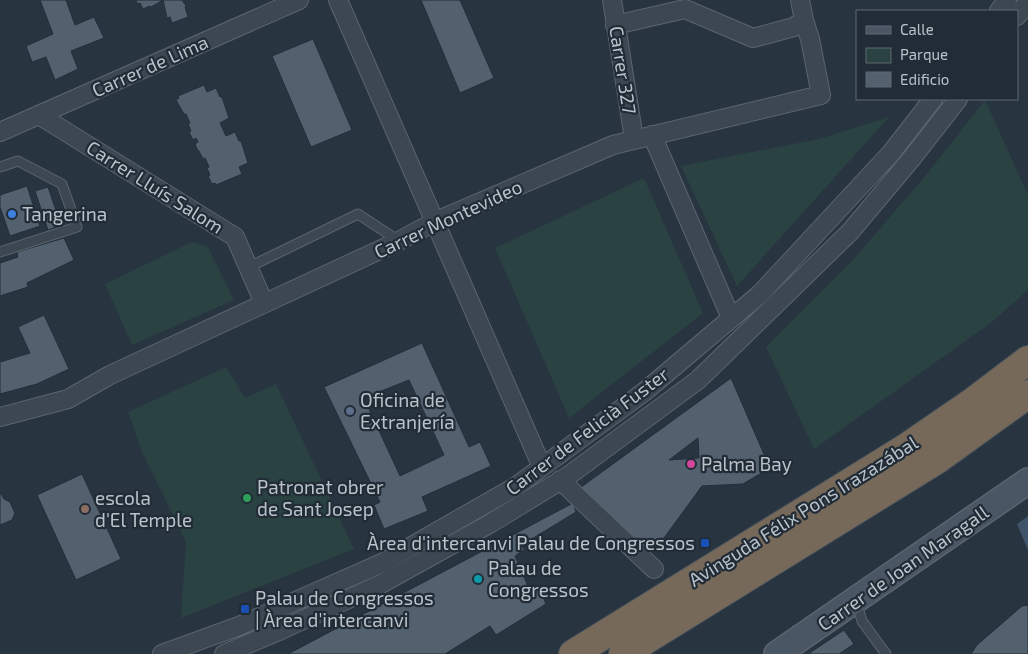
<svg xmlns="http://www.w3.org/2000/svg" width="1028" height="654" font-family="'Exo 2',sans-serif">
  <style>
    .green { fill: #2a4242 }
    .water { fill: #3f5469 }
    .building { fill: #53606e; stroke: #232e38; fill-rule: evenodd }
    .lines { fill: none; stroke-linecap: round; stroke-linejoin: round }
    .lane-casing { stroke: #5a656e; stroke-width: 11 }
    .street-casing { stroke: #5a656e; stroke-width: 20 }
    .secondary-casing { stroke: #5a656e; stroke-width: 28 }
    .highway-casing { stroke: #47525b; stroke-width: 30 }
    .lane { stroke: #3c4751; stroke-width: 9 }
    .street { stroke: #3c4751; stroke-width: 18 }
    .secondary { stroke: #4a5664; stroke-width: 25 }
    .highway { stroke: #77695a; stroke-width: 28 }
    .shop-dot { fill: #3f7fe0; stroke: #212c36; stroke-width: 2 }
    .service-dot { fill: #5c6f8a; stroke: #212c36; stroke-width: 2 }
    .hotel-dot { fill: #d1479c; stroke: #212c36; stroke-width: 2 }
    .leisure-dot { fill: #2e9e5b; stroke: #212c36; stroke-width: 2 }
    .education-dot { fill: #8d6e63; stroke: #212c36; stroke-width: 2 }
    .transit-dot { fill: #1a4fb4; stroke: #212c36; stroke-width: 2 }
    .culture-dot { fill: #0f9aa8; stroke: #212c36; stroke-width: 2 }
    .labels { text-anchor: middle; stroke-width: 4.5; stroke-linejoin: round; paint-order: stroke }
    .street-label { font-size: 19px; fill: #b9c2cb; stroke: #212c36 }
    .poi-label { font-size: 19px; fill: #b9c2cb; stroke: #212c36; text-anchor: start }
  </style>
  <rect width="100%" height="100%" fill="#283541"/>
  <path class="green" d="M 985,100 L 1028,195 L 1028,290 L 992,322 L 814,449 L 766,347 L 852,261 L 927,174 Z
    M 889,117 L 737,286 L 681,166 L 819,139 Z
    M 644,178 L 703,313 L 569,418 L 495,248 Z
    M 192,242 L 208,247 L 234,300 L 132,345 L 105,284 Z
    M 226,367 L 245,398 L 276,384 L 354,549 L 181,618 L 186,542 L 143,454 L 128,412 Z"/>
  <path class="water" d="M 1028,516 L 1028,550 L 1017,524 Z"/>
  <path class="building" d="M 40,0 L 66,0 L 75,25 L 94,17 L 104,38 L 71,51 L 78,69 L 55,80 L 46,57 L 32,62 L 26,46 L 53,34 Z
    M 136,0 L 182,0 L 186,6 L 185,7 L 188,17 L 172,23 L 170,17 L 167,18 L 163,0 L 151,7 L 150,6 L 143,9 L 140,3 L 137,4 Z
    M 421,0 L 460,0 L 494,78 L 460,93 Z
    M 313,39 L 352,130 L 311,147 L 272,56 Z
    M 204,85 L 207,92 L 216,88 L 220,97 L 222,97 L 229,118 L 220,123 L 226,136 L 235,132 L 239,141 L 241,141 L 248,163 L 239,167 L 242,174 L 216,185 L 215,183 L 212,184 L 208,176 L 210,175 L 207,168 L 209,167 L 205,158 L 203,159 L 199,151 L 198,151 L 195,144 L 198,142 L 196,138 L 193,140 L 189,132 L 191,131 L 188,124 L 190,123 L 186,114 L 184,114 L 176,100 L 179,98 L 178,96 Z
    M 27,186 L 40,226 L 10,236 L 0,207 L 0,195 Z
    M 48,187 L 61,225 L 48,230 L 35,191 Z
    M 64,238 L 74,260 L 27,283 L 28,287 L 0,296 L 0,263 L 18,257 L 17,252 Z
    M 44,315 L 69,369 L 37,384 L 0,394 L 0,362 L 30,353 L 18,327 Z
    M 422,343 L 469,447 L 480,442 L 491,466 L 422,497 L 428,511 L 384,529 L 374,505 L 380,502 L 324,387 ZM 409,380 L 444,455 L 400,476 L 364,398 Z
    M 731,378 L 770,468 L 743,484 L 702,486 L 653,553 L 573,493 ZM 698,438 L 699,458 L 669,460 Z
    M 82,474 L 121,559 L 76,580 L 37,495 Z
    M 0,492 L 4,499 L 10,502 L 15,513 L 12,520 L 0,525 Z
    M 573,503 L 576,512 L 522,545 L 524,550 L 515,556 L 530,591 L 539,587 L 546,604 L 496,635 L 490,626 L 445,654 L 288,654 Z
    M 1028,605 L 1028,654 L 971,654 L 977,645 L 1022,606 Z
    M 844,630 L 854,644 L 839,654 L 808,654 Z"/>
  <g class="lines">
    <defs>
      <path id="lane" d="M 0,167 L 18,161 L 62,184 L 77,227 L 0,252
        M 249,267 L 358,214 L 399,241
        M 859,611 L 862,621 L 886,654"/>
      <path id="street" d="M 338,0 L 542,467
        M 612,0 L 634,139
        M 999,11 L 1007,0
        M 1017,16 L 1028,2
        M 615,25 L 685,9 L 753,38 L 794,27 L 804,20
        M 39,115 L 235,237 L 264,303
        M 0,132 L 299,0
        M 652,135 L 731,318
        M 0,417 L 68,399 L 110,375 L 399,241 L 434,222 L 613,145 L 821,95 L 810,39 L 804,20 L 800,0
        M 560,480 L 654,569
        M 162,654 L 239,626 L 382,563 L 515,487 L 542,467 L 644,392 L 760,294 L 891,153 L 933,99
        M 224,654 L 279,631 L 381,584 L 491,523 L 568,476 L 698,380 L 850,232 L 912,158 L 958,99"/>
      <path id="secondary" d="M 777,654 L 1028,481"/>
      <path id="highway" d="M 573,654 L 904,449 L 974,401 L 1028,360
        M 623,654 L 938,459 L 1028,394"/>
    </defs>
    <use href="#lane" class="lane-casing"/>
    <use href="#street" class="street-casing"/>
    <use href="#secondary" class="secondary-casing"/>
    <use href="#highway" class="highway-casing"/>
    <use href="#lane" class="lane"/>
    <use href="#street" class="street"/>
    <use href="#secondary" class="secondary"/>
    <use href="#highway" class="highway"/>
  </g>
  <circle class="shop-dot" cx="12" cy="214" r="5"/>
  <circle class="service-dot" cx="350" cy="411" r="5"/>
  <circle class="hotel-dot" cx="691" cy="464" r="5"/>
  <circle class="leisure-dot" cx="247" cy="498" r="5"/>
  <circle class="education-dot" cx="85" cy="509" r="5"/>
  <g class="transit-dot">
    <rect x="700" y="538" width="10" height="10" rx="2.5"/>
    <rect x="240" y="604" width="10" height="10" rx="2.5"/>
  </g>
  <circle class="culture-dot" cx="478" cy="579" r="5"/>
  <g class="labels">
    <g class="street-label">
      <text transform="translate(150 66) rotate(-24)" y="7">Carrer de Lima</text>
      <text transform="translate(623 70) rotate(81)" y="7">Carrer 327</text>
      <text transform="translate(155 187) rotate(32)" y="7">Carrer Lluís Salom</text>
      <text transform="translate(448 219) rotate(-25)" y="7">Carrer Montevideo</text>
      <text transform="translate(587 431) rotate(-37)" y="7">Carrer de Felicià Fuster</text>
      <text transform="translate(803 511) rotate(-32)" y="7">Avinguda Félix Pons Irazazábal</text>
      <text transform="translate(903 568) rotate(-35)" y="7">Carrer de Joan Maragall</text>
    </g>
    <g class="poi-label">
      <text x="22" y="221">Tangerina</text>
      <text x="360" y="407">Oficina de<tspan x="360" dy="22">Extranjería</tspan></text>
      <text x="701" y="471">Palma Bay</text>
      <text x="257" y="494">Patronat obrer<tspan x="257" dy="22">de Sant Josep</tspan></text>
      <text x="95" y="505">escola<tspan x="95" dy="22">d'El Temple</tspan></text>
      <text x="695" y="550" text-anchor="end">Àrea d'intercanvi Palau de Congressos</text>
      <text x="488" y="575">Palau de<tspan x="488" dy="22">Congressos</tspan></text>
      <text x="255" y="605">Palau de Congressos<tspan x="255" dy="22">| Àrea d'intercanvi</tspan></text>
    </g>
  </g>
  <rect x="856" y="10" width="162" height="90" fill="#212c36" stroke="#5e6872"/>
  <rect x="866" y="26" width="25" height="8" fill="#4a5664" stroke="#5e6872"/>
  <text x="900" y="35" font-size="15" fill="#b9c2cb">Calle</text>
  <rect x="866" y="48" width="25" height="15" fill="#2a4242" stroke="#5e6872"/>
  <text x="900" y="60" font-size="15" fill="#b9c2cb">Parque</text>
  <rect x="866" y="72" width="25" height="15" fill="#53606e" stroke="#5e6872"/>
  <text x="900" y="85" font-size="15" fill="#b9c2cb">Edificio</text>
</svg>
